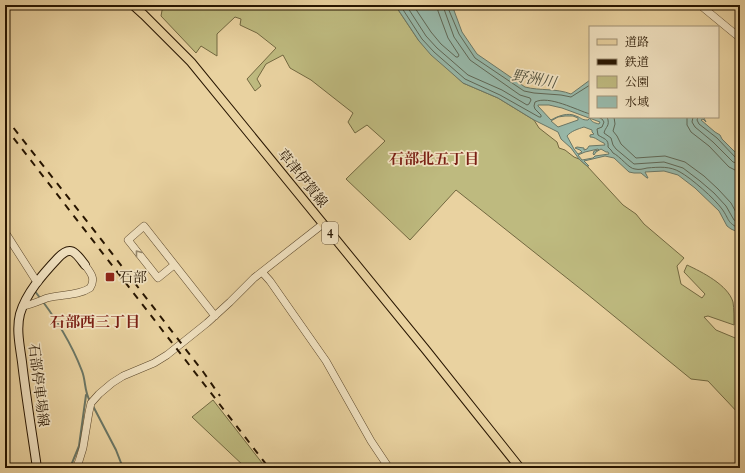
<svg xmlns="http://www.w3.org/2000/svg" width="745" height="473" font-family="Cardo,'Noto Serif JP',serif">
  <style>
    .green { fill: #beba7f; stroke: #726840 }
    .water { fill: #97b7a8; stroke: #6a7665; fill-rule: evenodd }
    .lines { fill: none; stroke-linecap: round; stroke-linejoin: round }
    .shore { stroke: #5f6654; stroke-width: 1 }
    .stream { stroke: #6a7665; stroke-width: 2 }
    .tertiary-casing { stroke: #584428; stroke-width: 8 }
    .secondary-casing { stroke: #271500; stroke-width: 10 }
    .primary-casing { stroke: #271500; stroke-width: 10 }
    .tertiary { stroke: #f1e2c1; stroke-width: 7 }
    .secondary { stroke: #f1e2c1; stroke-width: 8 }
    .primary { stroke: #e9d2a0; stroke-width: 8 }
    .rail { stroke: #271500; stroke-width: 2; stroke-dasharray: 7 7; stroke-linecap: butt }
    .oneway { stroke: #96866a }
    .poi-dot { fill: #8f2418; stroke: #f1e2c1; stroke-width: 1.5 }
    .labels { text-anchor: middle; stroke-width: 3.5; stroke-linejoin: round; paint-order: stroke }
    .shield { fill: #f1e2c1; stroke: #64523a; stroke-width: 1 }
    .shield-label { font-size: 13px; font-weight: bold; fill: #271500 }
    .street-label { font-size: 14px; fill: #271500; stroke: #f1e2c1 }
    .poi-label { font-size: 14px; fill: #271500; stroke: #f1e2c1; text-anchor: start }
    .water-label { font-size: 15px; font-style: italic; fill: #4e4e3b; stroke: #f1e2c1 }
    .neighbourhood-label { font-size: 15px; font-weight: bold; fill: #7a1f14; stroke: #f1e2c1 }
  </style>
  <rect width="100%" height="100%" fill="#e9d2a0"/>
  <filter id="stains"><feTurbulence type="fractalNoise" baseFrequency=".005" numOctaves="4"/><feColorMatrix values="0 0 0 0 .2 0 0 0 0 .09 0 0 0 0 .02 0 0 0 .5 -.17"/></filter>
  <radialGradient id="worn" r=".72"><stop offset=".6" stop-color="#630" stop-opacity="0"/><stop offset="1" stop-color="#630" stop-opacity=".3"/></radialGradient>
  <path class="green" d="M 163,5 L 395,5 L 419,41 L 463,83 L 498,98 L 534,120 L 539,128 L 557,142 L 559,148 L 565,150 L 574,157 L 579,159 L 587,166 L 623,205 L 636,214 L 644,224 L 684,258 L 677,266 L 681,284 L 702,298 L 705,294 L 684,272 L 687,265 C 702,272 728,285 733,302 C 734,309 734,317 734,325 L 708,316 L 704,317 L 716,330 L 740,340 L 740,415 L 708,381 L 691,379 L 587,294 L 456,190 L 410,240 L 346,179 L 385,141 L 367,125 L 355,133 L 348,122 L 353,113 L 311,80 L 290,68 L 283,55 L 266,64 L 257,79 L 261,86 L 255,91 L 247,79 L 276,48 L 257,33 L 240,25 L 241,19 L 235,17 L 217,34 L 217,56 L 201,46 L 196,53 L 161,16 Z
    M 213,400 L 266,468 L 246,468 L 192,417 Z"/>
  <path class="water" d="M 395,5 L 452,5 L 462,32 L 477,54 L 525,87 C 540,91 556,88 571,94 L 590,80 L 590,117 L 706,117 L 704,118 L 706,122 L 703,119 L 701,120 L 715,132 L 720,135 L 722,139 L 740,157 L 740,233 L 731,229 L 727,226 L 719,211 L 695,188 L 678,175 L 664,171 L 645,172 L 648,178 L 647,178 L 641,173 L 634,173 L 629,172 L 614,158 L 605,156 L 584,161 L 589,166 L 587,166 L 579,159 L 571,148 L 561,139 L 558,132 L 534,120 L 498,98 L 463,83 L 446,68 L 431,55 L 419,41 ZM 538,105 L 549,105 L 562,108 L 600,122 L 599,124 C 595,123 591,122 590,118 L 588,120 C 581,120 582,118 576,116 C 568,112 558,116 551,120 L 538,106 ZM 565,116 L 573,116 L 578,118 L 578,120 L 558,127 L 551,121 L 558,117 ZM 584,127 L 592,130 L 592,132 L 594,134 L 590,135 L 590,137 C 596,137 598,141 604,143 L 605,145 L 589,146 L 587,149 L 584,150 L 584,148 L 577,147 L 575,148 L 580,150 L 582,152 L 578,154 L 574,149 L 567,136 C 571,131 578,129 584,127 ZM 598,149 L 599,150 L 594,151 L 593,154 L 594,155 L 596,152 L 601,149 L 606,152 L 608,152 L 609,154 L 595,156 L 593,158 L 582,160 L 578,155 L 585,152 Z"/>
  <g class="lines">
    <path class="shore" d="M 400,5 L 422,39 L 434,52 L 465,79 L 500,95 L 539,117 L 541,117 L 541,115 L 535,109 L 534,106 L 535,102 C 549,95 576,110 590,114
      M 406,5 L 426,36 L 437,48 L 452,61 L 468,75 L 502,90 L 527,105 L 529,104 L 531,100 L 530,98 L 520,95 L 470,60 L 454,37 L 444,9 L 443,5
      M 413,5 L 431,32 L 441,44 L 456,57 L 458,57 L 459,55 L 448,38 L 438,11 L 437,5
      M 448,5 L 448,8 L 459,34 L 475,58 L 524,91 L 534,93 L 561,95 L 571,97 L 590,85
      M 598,117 L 602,119 L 604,122 L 602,127 L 597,129 L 598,135 C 604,139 609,139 608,147 L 611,150 L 613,153 C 620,156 629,169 635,169 C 639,170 643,169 647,168 C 659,167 670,166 680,172 C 691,178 715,199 722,209 C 730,220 726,222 740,229
      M 607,117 C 611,126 605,127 604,133 L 611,138 L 613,145 L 616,149 L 634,164 L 664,162 L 683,168 L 700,181 L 714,193 L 726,206 L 734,220 L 740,223
      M 614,117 L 615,124 L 613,131 L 617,136 L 621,144 L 636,158 L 665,156 L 685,162 L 704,176 L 718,189 L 731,203 L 738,216 L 740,217
      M 687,117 L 687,125 L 691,132 L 709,146 L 729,167 L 735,170 L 740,170
      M 693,117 L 692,122 L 695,127 L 713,142 L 733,162 L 740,164
      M 698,117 L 697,120 L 699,124 L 717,138 L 736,158 L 740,159"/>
    <path class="stream" d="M 34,290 C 53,314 71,342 82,371 C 86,381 84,391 90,401
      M 93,406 L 116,450 L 123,468
      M 70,468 L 79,446 L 86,395"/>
    <defs>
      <path id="tertiary" d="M 700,5 L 740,38
        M 5,232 L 35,279 L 38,282
        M 174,265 L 158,278 L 128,240 L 144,226 L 215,316
        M 262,272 L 270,281 L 326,361 L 371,441 L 389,468
        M 23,306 C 31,305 39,301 47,298 C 61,294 78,296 90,288 C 96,279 91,273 85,265
        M 76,468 L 79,461 L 83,448 L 89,412 L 91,403 L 99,394 L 112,383 L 123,376 L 154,363 L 167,355 L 207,323 L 230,302 L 254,278 L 323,224"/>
      <path id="secondary" d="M 37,468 C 32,433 26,397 22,362 C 20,347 16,329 20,314 C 26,293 43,274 58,258 C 71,244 76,253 85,265"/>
      <path id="primary" d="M 133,5 L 144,15 L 191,62 L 426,350 L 520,468"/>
    </defs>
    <use href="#tertiary" class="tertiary-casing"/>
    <use href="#secondary" class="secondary-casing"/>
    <use href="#primary" class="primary-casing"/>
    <use href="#tertiary" class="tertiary"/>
    <use href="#secondary" class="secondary"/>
    <use href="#primary" class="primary"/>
    <path class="rail" d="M 5,117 L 97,234 L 204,373 L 220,396
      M 5,127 L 269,468"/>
  </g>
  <defs><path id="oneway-chevron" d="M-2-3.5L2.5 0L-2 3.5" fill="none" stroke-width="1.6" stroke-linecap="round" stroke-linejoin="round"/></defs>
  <use class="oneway" href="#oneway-chevron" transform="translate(138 253) rotate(-128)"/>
  <rect class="poi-dot" x="105" y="272" width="10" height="10" rx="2"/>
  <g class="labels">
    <rect class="shield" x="322" y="222" width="16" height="22" rx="3"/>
    <g class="shield-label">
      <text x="330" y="238">4</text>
    </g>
    <g class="street-label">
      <text transform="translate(303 178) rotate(51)" y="5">草津伊賀線</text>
      <text transform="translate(39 385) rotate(83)" y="5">石部停車場線</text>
    </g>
    <g class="poi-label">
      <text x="119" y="282">石部</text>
    </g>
    <g class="water-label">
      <text transform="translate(534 79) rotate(10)" y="5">野洲川</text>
    </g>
    <g class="neighbourhood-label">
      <text x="434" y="164">石部北五丁目</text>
      <text x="95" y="327">石部西三丁目</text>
    </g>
  </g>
  <rect width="745" height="473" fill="none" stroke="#e9d2a0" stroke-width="20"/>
  <rect x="6" y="6" width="733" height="461" fill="none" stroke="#271500" stroke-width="2"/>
  <rect x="10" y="10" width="725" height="453" fill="none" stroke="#271500"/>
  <rect x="589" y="26" width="130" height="92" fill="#f1e2c1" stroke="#a09074"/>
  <rect x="597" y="39" width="20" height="6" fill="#e9d2a0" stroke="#a09074"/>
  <text x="625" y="46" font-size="12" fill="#271500">道路</text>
  <rect x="597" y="59" width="20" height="6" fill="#271500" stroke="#a09074"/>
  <text x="625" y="66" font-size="12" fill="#271500">鉄道</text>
  <rect x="597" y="76" width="20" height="12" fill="#beba7f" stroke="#a09074"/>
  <text x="625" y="86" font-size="12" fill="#271500">公園</text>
  <rect x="597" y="96" width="20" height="12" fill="#97b7a8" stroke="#a09074"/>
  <text x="625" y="106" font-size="12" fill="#271500">水域</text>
  <rect width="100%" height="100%" filter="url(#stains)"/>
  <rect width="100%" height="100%" fill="url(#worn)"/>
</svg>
